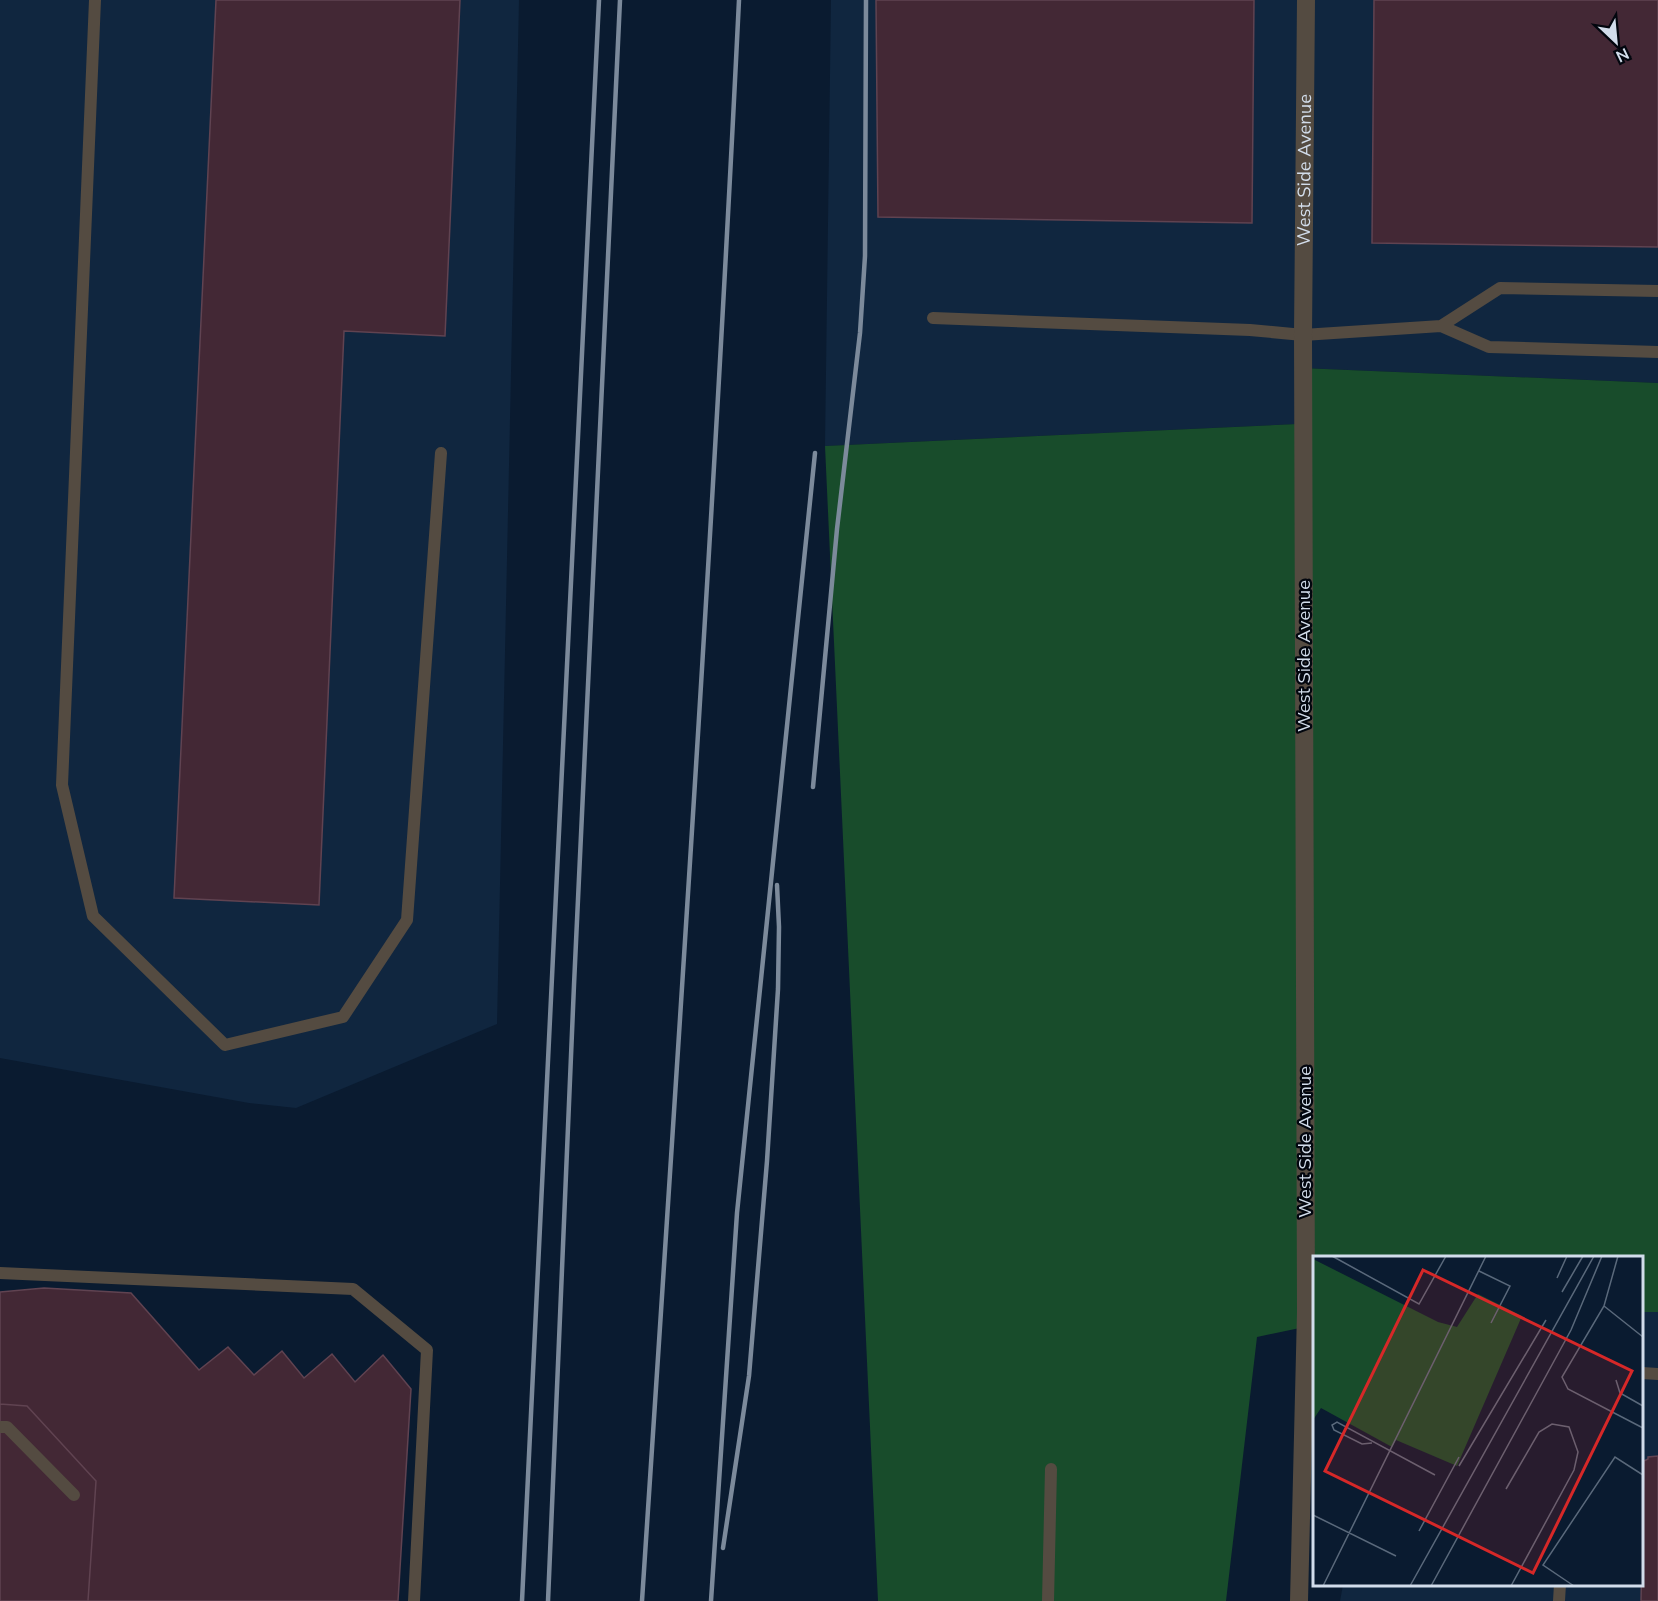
<svg xmlns="http://www.w3.org/2000/svg" width="1658" height="1601" font-family="Mulish,sans-serif">
  <style>
    .built { fill: #10263f }
    .green { fill: #184c2b }
    .building { fill: #432835; stroke: #604351; stroke-width: 1.5 }
    .lines { fill: none; stroke-linecap: round; stroke-linejoin: round }
    .service { stroke: #544b41; stroke-width: 12 }
    .tertiary { stroke: #544b41; stroke-width: 18 }
    .rail { stroke: #7c8a9b; stroke-width: 4.5 }
    .labels { text-anchor: middle; stroke-width: 4.5; stroke-linejoin: round; paint-order: stroke }
    .street-label { font-size: 18px; fill: #d2ddeb; stroke: #02060e }
    .inset-road { fill: none; stroke: #5a697b; stroke-width: 1.5 }
    .view { fill: #d62828; fill-opacity: 0.15; stroke: #d62828; stroke-width: 3 }
    .inset-edge { fill: none; stroke: #d2ddeb; stroke-width: 3 }
  </style>
  <rect width="100%" height="100%" fill="#0a1b30"/>
  <path class="built" d="M 0,0 L 519,0 L 497,1024 L 296,1108 L 249,1103 L 0,1058 Z
    M 831,0 L 1658,0 L 1658,383 L 1301,368 L 1297,424 L 825,446 Z
    M 1642,1312 L 1658,1312 L 1658,1601 L 1340,1601 L 1343,1585 L 1642,1584 Z"/>
  <path class="green" d="M 1301,368 L 1658,383 L 1658,1312 L 1642,1312 L 1642,1258 L 1314,1258 L 1314,1325 L 1257,1337 L 1226,1601 L 878,1601 L 825,446 L 1297,424 Z"/>
  <path class="building" d="M 216,0 L 460,0 L 445,336 L 344,331 L 319,905 L 174,898 Z
    M 876,0 L 1254,0 L 1252,223 L 878,217 Z
    M 1374,0 L 1658,0 L 1658,247 L 1372,243 Z
    M 44,1288 L 131,1293 L 199,1370 L 228,1347 L 254,1375 L 282,1351 L 304,1378 L 332,1354 L 355,1382 L 383,1355 L 411,1389 L 398,1601 L 88,1601 L 96,1481 L 27,1406 L 0,1404 L 0,1292 Z
    M 0,1404 L 27,1406 L 96,1481 L 88,1601 L 0,1601 Z
    M 1658,1456 L 1658,1601 L 1641,1601 L 1644,1461 L 1648,1459 L 1648,1457 Z"/>
  <g class="lines">
    <path class="service" d="M 95,0 L 62,785 L 93,916 L 225,1045 L 343,1017 L 407,920 L 441,453
      M 933,318 L 1250,330 L 1303,335 L 1441,326 L 1489,347 L 1658,352
      M 1441,326 L 1500,288 L 1658,291
      M 0,1273 L 353,1289 L 427,1350 L 414,1601
      M 1642,1373 L 1658,1374
      M 0,1427 L 7,1427 L 74,1495
      M 1048,1601 L 1051,1469
      M 1559,1601 L 1560,1584"/>
    <path class="tertiary" id="s1" d="M 1299,1601 L 1306,1312 L 1303,335 L 1306,0"/>
    <path class="rail" d="M 813,787 L 837,529 L 860,333 L 865,256 L 866,0
      M 723,1548 L 749,1376 L 767,1161 L 778,989 L 779,927 L 777,885
      M 522,1601 L 599,0
      M 548,1601 L 574,985 L 620,0
      M 642,1601 C 677,1067 713,534 739,0
      M 711,1601 L 737,1213 L 815,453"/>
  </g>
  <g class="labels">
    <g class="street-label">
      <text dy="6" stroke="none"><textPath href="#s1" startOffset="1431">West Side Avenue</textPath></text>
      <text transform="translate(1304 656) rotate(-90)" y="6">West Side Avenue</text>
      <text transform="translate(1305 1142) rotate(-90)" y="6">West Side Avenue</text>
    </g>
  </g>
  <g transform="translate(1313 1256)">
    <rect width="330" height="330" fill="#0a1b30"/>
    <path d="M 0,3 L 125,66 L 144,71 L 165,38 L 209,60 L 144,210 L 83,184 L 79,191 L 8,152 L 0,164 Z" fill="#184c2b"/>
    <path class="inset-road" d="M 19,0 L 106,48 L 133,0M 305,0 L 291,50 L 249,121 L 255,133 L 330,172M 166,15 L 197,30 L 178,67M 244,22 L 254,0M 249,36 L 270,0M 291,50 L 330,81M 303,124 L 307,137 L 330,150M 59,187 L 49,188 L 21,174 L 19,169 L 24,166 L 122,219M 146,210 L 233,64M 193,233 L 226,176 L 239,168 L 256,171 L 265,196 L 261,214 L 198,330M 0,259 L 83,300M 106,275 L 146,201M 10,330 L 173,0M 97,330 L 281,0M 118,330 L 258,74 L 289,0M 261,330 L 230,309 L 302,201 L 330,219"/>
    <path class="view" d="M 110,14 L 319,115 L 220,317 L 12,215 Z"/>
    <rect width="330" height="330" class="inset-edge"/>
  </g>
  <g transform="translate(1616 42) rotate(154)" stroke="#02060e" stroke-width="4.5" paint-order="stroke">
  <path d="M0-4.5L10 22L0 15L-10 22Z" fill="#d2ddeb"/>
  <text y="-9" font-size="16" font-weight="bold" text-anchor="middle" fill="#d2ddeb">N</text>
  </g>
</svg>
